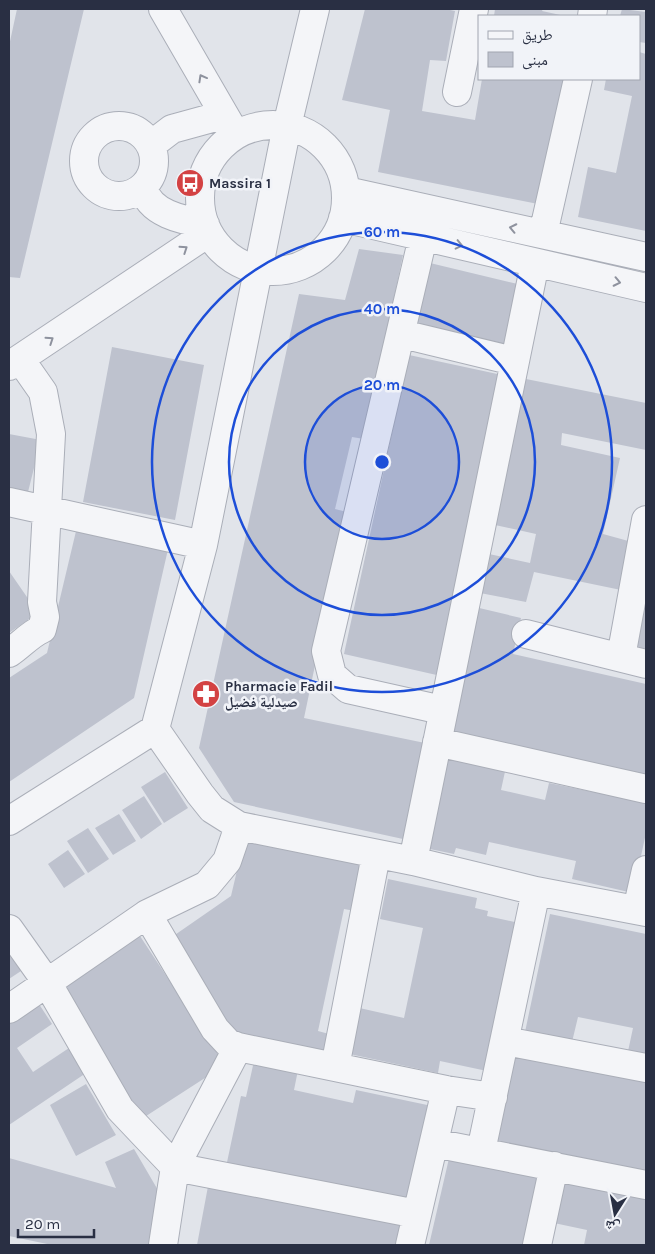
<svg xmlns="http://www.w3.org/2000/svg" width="655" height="1254" font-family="Karla,'Noto Naskh Arabic',sans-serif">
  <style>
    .building { fill: #bec2ce }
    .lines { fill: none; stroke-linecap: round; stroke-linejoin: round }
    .minor-casing { stroke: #aaaeb8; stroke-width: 30 }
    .minor { stroke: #f4f5f8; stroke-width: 28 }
    .oneway { stroke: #8e929e }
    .ring { fill: none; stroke: #1d4ed8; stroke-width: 2.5 }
    .labels { text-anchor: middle; stroke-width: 5; stroke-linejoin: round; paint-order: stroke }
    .poi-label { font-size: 14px; font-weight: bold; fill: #292f43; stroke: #f1f3f8; text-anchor: start }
    .centre { fill: #1d4ed8; stroke: #f1f3f8; stroke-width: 2.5 }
    .ring-label { font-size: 15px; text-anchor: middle; font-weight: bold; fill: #1d4ed8; stroke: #f1f3f8; stroke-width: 5; stroke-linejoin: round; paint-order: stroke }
  </style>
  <rect width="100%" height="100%" fill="#e1e4ea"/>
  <path class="building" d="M 17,9 L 84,9 L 20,278 L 9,277 L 9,46 Z
    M 365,9 L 445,9 L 455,11 L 446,61 L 430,60 L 422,111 L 475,120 L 482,79 L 569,79 L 538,204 L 378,172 L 390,110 L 342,100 Z
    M 495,9 L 543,9 L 542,11 L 565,16 L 494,16 Z
    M 622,9 L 646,12 L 646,43 L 639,42 L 639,16 L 620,16 Z
    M 639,52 L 646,54 L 646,231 L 578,217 L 588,167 L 616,173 L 632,96 L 604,90 L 606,79 L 639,79 Z
    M 359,249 L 403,255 L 364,439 L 352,437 L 335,509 L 347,512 L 304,718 L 425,743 L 403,839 L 234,802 L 199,748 L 299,294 L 345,300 Z
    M 430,263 L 522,285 L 507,350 L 414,329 Z
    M 112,347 L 204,365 L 175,520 L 83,502 Z
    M 409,355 L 502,375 L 441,676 L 344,654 Z
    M 526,379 L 646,403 L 646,450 L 562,433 L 561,445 L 620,458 L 603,534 L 632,542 L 621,590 L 534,572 L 526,602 L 480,593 L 489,554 L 530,563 L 536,534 L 495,525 Z
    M 9,434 L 41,440 L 28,492 L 9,488 Z
    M 77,527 L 169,545 L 134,698 L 9,782 L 9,678 L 47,653 Z
    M 9,571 L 38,613 L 9,633 Z
    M 475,607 L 521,618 L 513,654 L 646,684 L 646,778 L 446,731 Z
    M 645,607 L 646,607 L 646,651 L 636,648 Z
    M 445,754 L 506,767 L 501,790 L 545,800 L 549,783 L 593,792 L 594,786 L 646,798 L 646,833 L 633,893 L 572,879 L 576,861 L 489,842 L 486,855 L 456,848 L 454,854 L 425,848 Z
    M 165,772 L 188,808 L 164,823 L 141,787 Z
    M 144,796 L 162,824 L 141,839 L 122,810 Z
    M 119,814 L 136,841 L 113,855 L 95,828 Z
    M 88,828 L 109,859 L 88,873 L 67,841 Z
    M 244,841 L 365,864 L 355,911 L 344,909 L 318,1031 L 329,1034 L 324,1057 L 231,1036 L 169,939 L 231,896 Z
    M 68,850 L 85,874 L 64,888 L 48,864 Z
    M 388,879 L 477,898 L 475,908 L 488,911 L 487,916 L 519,923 L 487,1071 L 440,1061 L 438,1073 L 345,1053 L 355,1007 L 404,1018 L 423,928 L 380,919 Z
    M 550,914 L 646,934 L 646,1060 L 627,1056 L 633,1028 L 578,1017 L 572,1042 L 525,1032 Z
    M 138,933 L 225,1065 L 143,1118 L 57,986 Z
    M 9,954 L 21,971 L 9,979 Z
    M 37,1001 L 52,1024 L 17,1048 L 33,1072 L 72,1046 L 89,1071 L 9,1125 L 9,1020 Z
    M 517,1050 L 646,1075 L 646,1173 L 495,1141 Z
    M 254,1061 L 298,1070 L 294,1090 L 353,1103 L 356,1090 L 432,1106 L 411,1206 L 226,1167 L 241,1096 L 246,1097 Z
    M 86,1084 L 116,1135 L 76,1156 L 50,1105 Z
    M 134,1149 L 162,1197 L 152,1245 L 52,1245 L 9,1236 L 9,1158 L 116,1188 L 105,1162 Z
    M 450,1154 L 541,1175 L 525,1245 L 429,1245 Z
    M 565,1175 L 646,1193 L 646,1245 L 584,1245 L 587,1230 L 554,1223 Z
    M 209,1181 L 405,1220 L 400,1245 L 197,1245 Z"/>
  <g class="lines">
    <defs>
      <path id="minor" d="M 163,9 L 236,135
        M 592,16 L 593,9
        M 457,92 L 474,9
        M200 198a73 73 0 1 1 146 0a73 73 0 1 1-146 0Z
        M84 161a35 35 0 1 1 70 0a35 35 0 1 1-70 0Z
        M 151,145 L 172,129 L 223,115
        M 143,187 C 149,214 183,220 205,224
        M 346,191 L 646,257
        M 343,218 L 646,288
        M 543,234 L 578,79
        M 423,237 L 326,651 L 332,675 L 348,689 L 442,710
        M 402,334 L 514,361
        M 9,366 L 208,233
        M 9,502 L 203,545
        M 526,634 L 646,664
        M 9,653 C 20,646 30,634 42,629 L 45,617 L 42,602 L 51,434 L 43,392 L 20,359
        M 621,657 L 646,520
        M 155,729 L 200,794 L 212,809 L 239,826 L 413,861 L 536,891 L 646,912
        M 437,742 L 646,789
        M 9,821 L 155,729 L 203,545 L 287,126 L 315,9
        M 413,861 L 535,263
        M 637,910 L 646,870
        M 147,914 L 215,1029 L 228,1043 L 238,1047 L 446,1090 L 493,1097
        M 9,929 L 48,984 L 120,1109 L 175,1167 L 417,1214
        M 9,1009 L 147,914 L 207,885 L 227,861 L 239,826
        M 505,1041 L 646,1068
        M 335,1067 L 376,855
        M 434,1143 L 646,1185
        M 481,1151 L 536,891
        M 163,1245 L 175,1167 L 238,1047
        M 410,1245 L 446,1090
        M 537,1245 L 554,1166"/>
    </defs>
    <use href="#minor" class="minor-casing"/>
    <use href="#minor" class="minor"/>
  </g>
  <defs><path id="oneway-chevron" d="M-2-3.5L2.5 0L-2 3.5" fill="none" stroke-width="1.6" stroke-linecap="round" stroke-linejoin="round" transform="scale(1.25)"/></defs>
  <g class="oneway">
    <use href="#oneway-chevron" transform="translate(202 78) rotate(-119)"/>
    <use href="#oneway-chevron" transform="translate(513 228) rotate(-168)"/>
    <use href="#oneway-chevron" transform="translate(459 245) rotate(13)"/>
    <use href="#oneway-chevron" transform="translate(184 249) rotate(-34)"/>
    <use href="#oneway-chevron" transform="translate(617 282) rotate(12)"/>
    <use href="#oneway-chevron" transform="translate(50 340) rotate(-34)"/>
  </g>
  <circle cx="382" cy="462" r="77" fill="#1d4ed8" fill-opacity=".12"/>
  <g class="ring">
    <circle cx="382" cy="462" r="77"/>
    <circle cx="382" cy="462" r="153"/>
    <circle cx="382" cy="462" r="230"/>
  </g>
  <defs>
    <symbol id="bus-disc" viewBox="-11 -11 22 22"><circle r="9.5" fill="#d34243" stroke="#f1f3f8"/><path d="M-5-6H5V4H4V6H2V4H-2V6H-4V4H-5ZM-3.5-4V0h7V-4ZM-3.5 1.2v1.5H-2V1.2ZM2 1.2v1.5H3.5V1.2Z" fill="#fff"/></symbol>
    <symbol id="pharmacy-disc" viewBox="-11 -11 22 22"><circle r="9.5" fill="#d34243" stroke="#f1f3f8"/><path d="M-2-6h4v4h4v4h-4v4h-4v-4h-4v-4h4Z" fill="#fff"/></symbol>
  </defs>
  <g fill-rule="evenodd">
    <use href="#bus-disc" x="174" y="167" width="32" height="32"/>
    <use href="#pharmacy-disc" x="190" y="678" width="32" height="32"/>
  </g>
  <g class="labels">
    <g class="poi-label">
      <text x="209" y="188">Massira 1</text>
      <text x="225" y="691">Pharmacie Fadil<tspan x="225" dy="16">صيدلية فضيل</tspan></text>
    </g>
  </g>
  <circle cx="382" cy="462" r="8" class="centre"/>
  <g class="ring-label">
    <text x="382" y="237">60 m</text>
    <text x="382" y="314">40 m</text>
    <text x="382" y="390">20 m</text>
  </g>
  <rect width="655" height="1254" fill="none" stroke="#292f43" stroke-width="20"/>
  <rect x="478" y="15" width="162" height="65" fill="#f1f3f8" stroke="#a1a5b0"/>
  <rect x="488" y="31" width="25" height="8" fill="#f4f5f8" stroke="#a1a5b0"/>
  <text x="522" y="40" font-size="15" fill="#292f43">طريق</text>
  <rect x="488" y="52" width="25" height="15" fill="#bec2ce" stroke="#a1a5b0"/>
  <text x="522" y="65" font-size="15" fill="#292f43">مبنى</text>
  <g transform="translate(615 1214) rotate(191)" stroke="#f1f3f8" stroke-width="4" paint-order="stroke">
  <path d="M0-4L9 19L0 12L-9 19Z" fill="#292f43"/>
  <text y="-8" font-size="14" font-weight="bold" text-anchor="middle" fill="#292f43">ش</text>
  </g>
  <path d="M18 1229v8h76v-8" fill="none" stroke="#292f43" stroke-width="2.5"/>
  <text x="25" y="1229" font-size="15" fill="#292f43" stroke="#f1f3f8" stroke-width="4" paint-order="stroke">20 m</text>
</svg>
